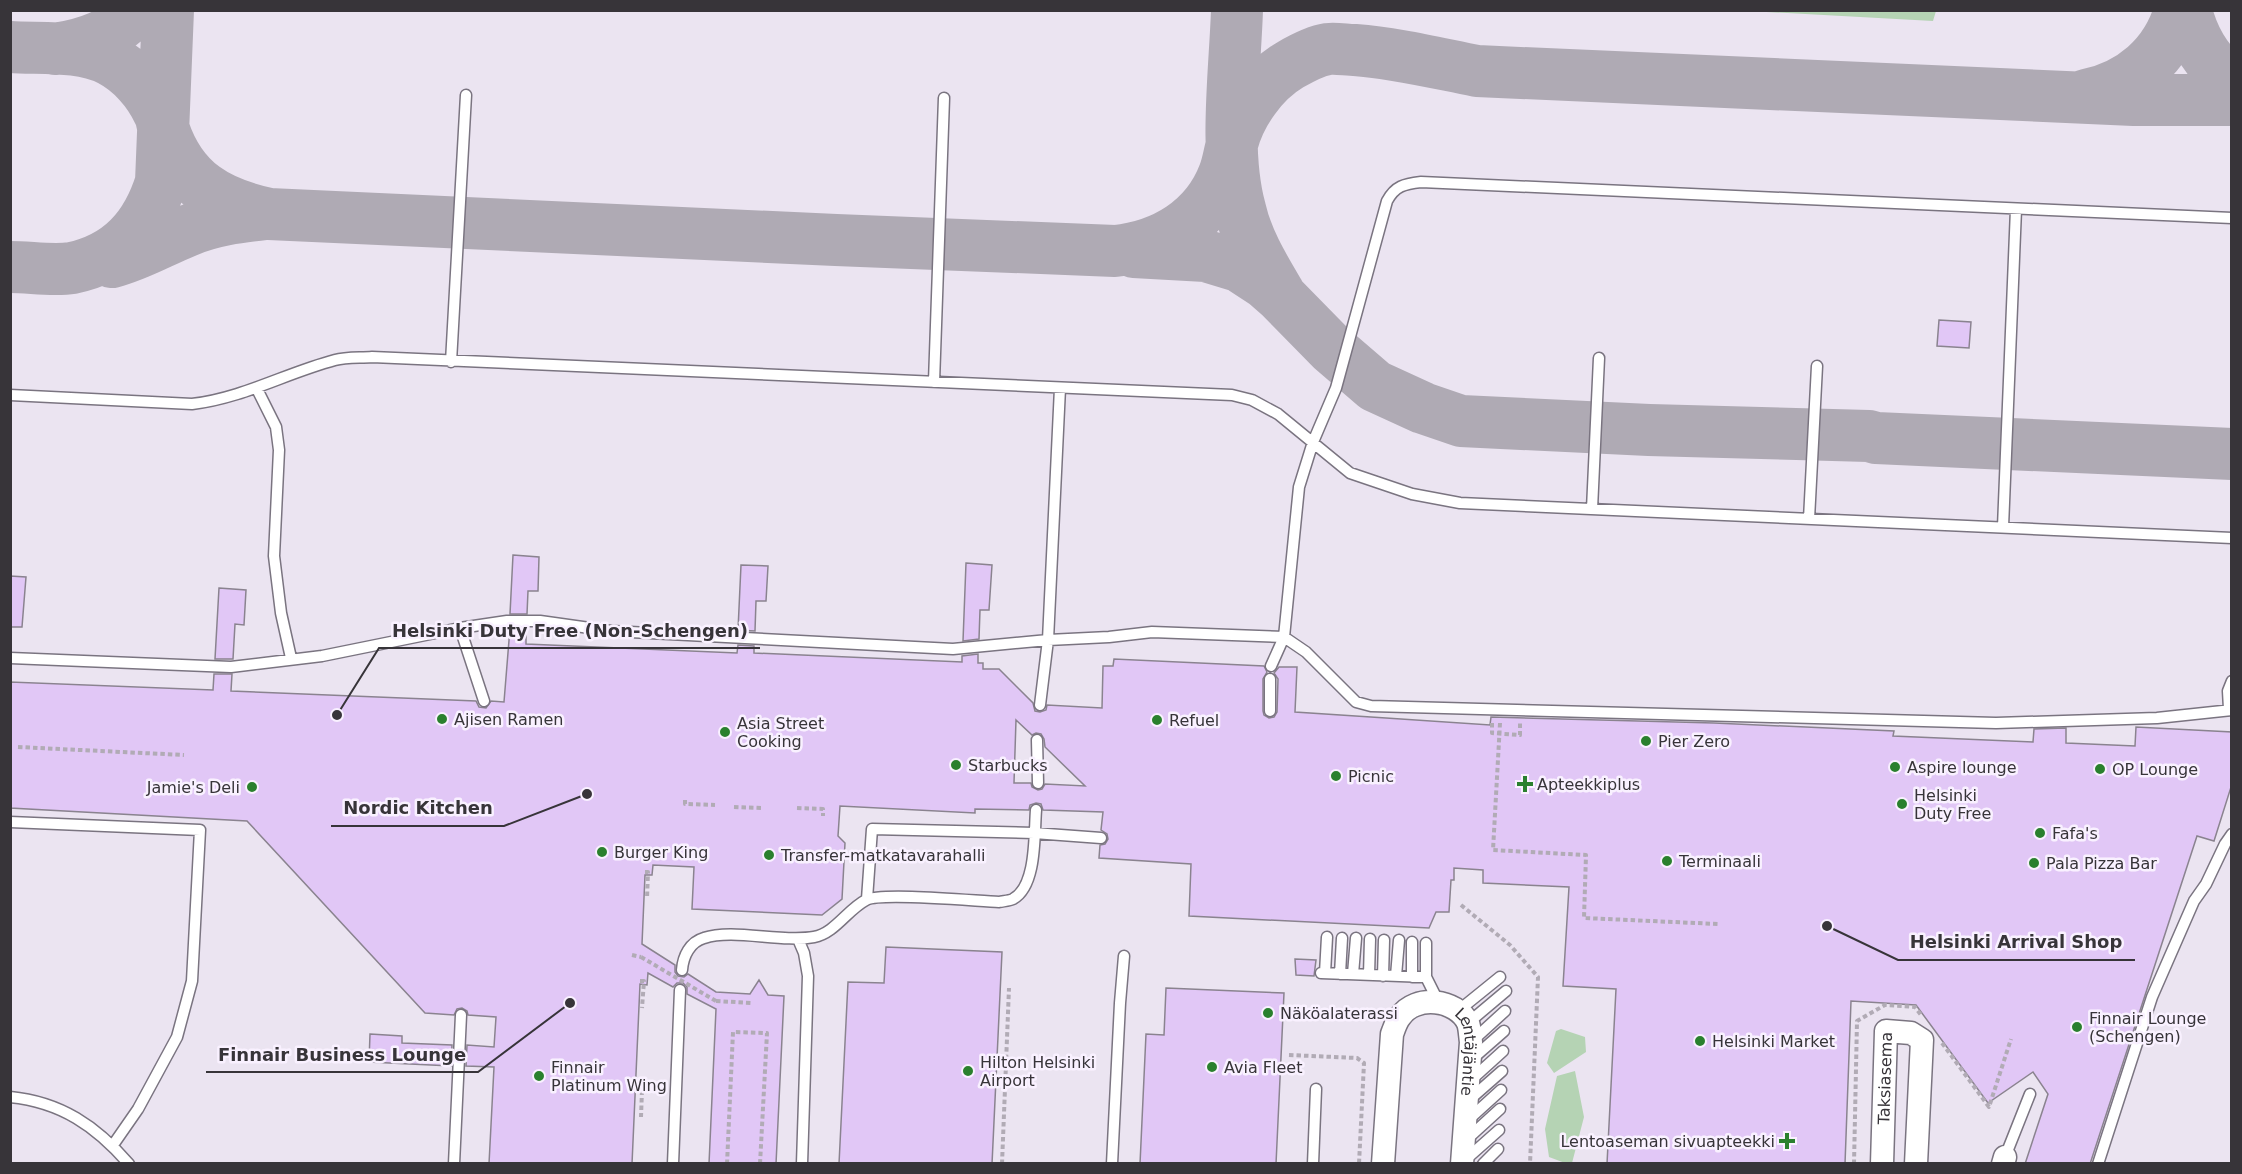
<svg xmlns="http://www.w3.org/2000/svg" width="2242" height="1174" font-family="'DejaVu Sans',sans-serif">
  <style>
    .green { fill: #b5d3b4 }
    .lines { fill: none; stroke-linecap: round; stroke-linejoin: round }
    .taxiway { stroke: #afaab4; stroke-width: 52 }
    .building { fill: #e1c7f6; stroke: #8a838f; stroke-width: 1.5; fill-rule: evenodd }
    .service-casing { stroke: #7a7480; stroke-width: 13 }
    .minor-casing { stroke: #7a7480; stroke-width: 25 }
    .path { stroke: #b1abb5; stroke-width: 4; stroke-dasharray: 4.5 3; stroke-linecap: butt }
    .service { stroke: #fff; stroke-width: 10 }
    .minor { stroke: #fff; stroke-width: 22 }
    .path-bridge { stroke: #b1abb5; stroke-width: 4; stroke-dasharray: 4.5 3; stroke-linecap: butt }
    .poi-dot { fill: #2a802e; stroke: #f9f1ff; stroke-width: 2 }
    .labels { text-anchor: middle; stroke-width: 5; stroke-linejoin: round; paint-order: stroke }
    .poi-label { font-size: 16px; fill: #373439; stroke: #f9f1ff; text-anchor: start }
    .street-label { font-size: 16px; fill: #373439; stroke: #f9f1ff }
    .leader { fill: none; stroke: #373439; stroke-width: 2 }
    .callout-dot { fill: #373439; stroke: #f9f1ff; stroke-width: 2 }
    .callout-label { font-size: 18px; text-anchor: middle; font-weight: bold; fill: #373439; stroke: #f9f1ff; stroke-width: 5; stroke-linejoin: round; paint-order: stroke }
  </style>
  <rect width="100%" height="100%" fill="#ebe4f1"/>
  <path class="green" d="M 1748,11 L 1936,11 L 1933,21 Z
    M 1561,1029 L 1585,1037 L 1586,1052 L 1554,1073 L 1547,1063 L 1556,1031 Z
    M 1575,1071 L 1584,1117 L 1572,1163 L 1565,1163 L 1549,1157 L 1545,1129 L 1557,1076 Z"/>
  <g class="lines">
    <path class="taxiway" d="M 1237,10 C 1235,71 1224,151 1240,209 C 1247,240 1263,266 1279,293
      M 2186,10 C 2193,39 2208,64 2232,82
      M 10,47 C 42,49 81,45 110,60 C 131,71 149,91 159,113 C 162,118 162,125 164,130 C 182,183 218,203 269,214 L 836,240 L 1115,251 C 1163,246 1206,221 1224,174 C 1228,164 1229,154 1232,144 C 1240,113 1263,81 1290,65 C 1302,58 1315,51 1328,49 C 1336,48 1347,50 1355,50 C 1396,53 1436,63 1477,71 L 2134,100 L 2232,100
      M 55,49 C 87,44 114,35 136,10
      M 2086,95 C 2131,86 2167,56 2180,10
      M 1134,252 L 1206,256 L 1239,266 L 1265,283 L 1281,297 L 1332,349 L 1375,386 L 1423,408 L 1461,421 L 1649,430 L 1869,436 L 1876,438 L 2232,454
      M 112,262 C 139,255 162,241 187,231 C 213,220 239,217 266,214
      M 10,267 C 30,267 53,271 72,268 C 120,258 147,227 161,182 L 168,10"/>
  </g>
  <path class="building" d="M 1939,320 L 1971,322 L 1969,348 L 1937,346 Z
    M 513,555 L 539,557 L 538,591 L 528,591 L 527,614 L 510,614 Z
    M 966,563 L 992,565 L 989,610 L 980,610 L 979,639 L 963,641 Z
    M 741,565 L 768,566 L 766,601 L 756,601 L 755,631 L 738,630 Z
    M 10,576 L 26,577 L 22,627 L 10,627 Z
    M 219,588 L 246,590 L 244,625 L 235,624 L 233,659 L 215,659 Z
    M 510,628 L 526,628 L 526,644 L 737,653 L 738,645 L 754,646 L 754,653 L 962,662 L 962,656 L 978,654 L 978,663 L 983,663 L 983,669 L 999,669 L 1033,703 L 1035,711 L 1040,712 L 1046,710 L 1047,705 L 1102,708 L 1103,666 L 1113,666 L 1114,659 L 1264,666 L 1267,672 L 1263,679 L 1263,711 L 1264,715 L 1269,718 L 1274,717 L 1277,712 L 1278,679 L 1274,673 L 1279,667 L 1297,667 L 1295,712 L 1386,718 L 1490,725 L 1491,717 L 1714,723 L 1894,731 L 1893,736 L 2033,742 L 2034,729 L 2066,728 L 2066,743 L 2135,746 L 2136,727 L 2232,732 L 2232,784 L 2214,841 L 2197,836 L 2090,1164 L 2025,1164 L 2048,1094 L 2033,1072 L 1988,1103 L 1916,1005 L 1851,1001 L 1845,1164 L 1607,1164 L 1616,989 L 1563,986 L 1569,887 L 1483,883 L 1483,870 L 1454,868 L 1454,880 L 1451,880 L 1449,912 L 1436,912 L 1429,928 L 1189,916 L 1191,864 L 1099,858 L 1100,845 L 1105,844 L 1108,839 L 1107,834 L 1101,830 L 1103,812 L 1043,810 L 1041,804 L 1036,803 L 1030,805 L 1029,810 L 975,809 L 975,813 L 840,806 L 838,836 L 845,843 L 842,899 L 822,915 L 692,909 L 694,867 L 653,865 L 652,875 L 645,875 L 642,944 L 675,965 L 675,972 L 678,976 L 684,977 L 688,974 L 716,992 L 750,994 L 759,980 L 768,995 L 784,996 L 776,1164 L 709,1164 L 716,1009 L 687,994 L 687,987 L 683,983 L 677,983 L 673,987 L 648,973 L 647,985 L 640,984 L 632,1164 L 489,1164 L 494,1067 L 466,1066 L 467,1045 L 494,1047 L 496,1017 L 468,1015 L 467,1011 L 462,1008 L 457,1009 L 454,1015 L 425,1013 L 247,821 L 10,808 L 10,682 L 213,690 L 214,674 L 232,674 L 231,691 L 476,701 L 479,707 L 486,708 L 491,701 L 504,702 ZM 1016,720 L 1032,735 L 1036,733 L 1041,734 L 1044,739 L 1045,747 L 1085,786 L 1045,784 L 1042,789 L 1038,790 L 1032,787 L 1031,783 L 1014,783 Z
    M 886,947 L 1002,952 L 992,1164 L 839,1164 L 848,982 L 884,983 Z
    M 1295,959 L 1316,960 L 1314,976 L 1296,975 Z
    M 1166,988 L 1284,993 L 1276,1164 L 1140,1164 L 1146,1034 L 1164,1035 Z
    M 370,1034 L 402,1036 L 402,1043 L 452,1045 L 451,1066 L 369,1062 Z"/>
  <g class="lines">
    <defs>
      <path id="service" d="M 451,362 L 466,95
        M 934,382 L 944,98
        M 257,389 L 276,427 L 279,450 L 274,556 L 281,613 L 291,658
        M 10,395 L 192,404 C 243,398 286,373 335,360 C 346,357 360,358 372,357 L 1232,395 L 1252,400 L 1278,414 L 1350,473 L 1412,494 L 1460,503 L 2232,538
        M 1592,509 L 1599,358
        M 1809,519 L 1817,366
        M 2003,527 L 2016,209
        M 10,658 L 231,667 L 322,656 L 460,628
        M 1271,666 L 1284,637 L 1299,487 L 1313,442 L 1336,388 L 1387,201 C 1395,186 1404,184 1421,182 L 2232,218
        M 484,701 L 460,628 L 507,621 L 540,621 L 611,631 L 953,649 L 1048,640 L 1109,637 L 1152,632 L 1284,637 L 1306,652 L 1356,702 L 1371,706 L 1996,723 L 2157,718 L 2232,710
        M 1040,705 L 1048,640 L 1060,388
        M 2229,709 L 2228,691 L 2232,681
        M 1270,711 L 1270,679
        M 1037,740 L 1038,783
        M 10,822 L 200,830 L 192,981 L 177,1037 L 138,1109 L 113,1145
        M 867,899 L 872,829 L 1034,833 L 1101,838
        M 798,939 L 804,953 L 808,976 L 802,1164
        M 1426,943 L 1426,977
        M 682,970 C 683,956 690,942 704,938 C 733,928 781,943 814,937 C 835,933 847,910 866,900 C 882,892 975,901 999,902 C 1003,901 1009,901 1013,899 C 1037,886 1034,834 1036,810
        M 1321,973 L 1426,977 L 1439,1003
        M 1325,973 L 1327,937
        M 1340,974 L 1342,938
        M 1353,974 L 1356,938
        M 1369,975 L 1370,939
        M 1383,976 L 1384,940
        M 1396,976 L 1399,940
        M 1412,977 L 1412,942
        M 1458,1011 L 1500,977
        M 1468,1023 L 1506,991
        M 1471,1042 L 1505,1011
        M 1472,1059 L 1504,1031
        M 1471,1080 L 1503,1051
        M 10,1097 C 61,1102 96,1126 129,1164
        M 1469,1100 L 1502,1071
        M 1468,1120 L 1501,1090
        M 1466,1140 L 1500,1109
        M 2005,1157 L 2030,1094
        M 1464,1161 L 1499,1130
        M 454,1164 L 461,1015
        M 673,1164 L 680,990
        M 1112,1164 L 1120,1003 L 1124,956
        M 1313,1164 L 1316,1089
        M 1483,1164 L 1498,1149
        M 2098,1164 L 2152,997 L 2194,901 L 2206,884 L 2225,844 L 2232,834"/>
      <g id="minor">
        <path id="s1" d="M 1383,1164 L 1392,1034 C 1394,1029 1396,1022 1400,1017 C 1415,994 1457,999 1468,1023 C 1470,1028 1470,1036 1471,1042 L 1462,1164"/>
        <path id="s2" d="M 1882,1164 L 1886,1031 L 1911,1033 L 1922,1040 L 1916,1164"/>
        <path d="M 2003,1164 L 2005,1157"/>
      </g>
    </defs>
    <use href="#service" class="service-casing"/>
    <use href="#minor" class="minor-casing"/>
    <path class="path" d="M 1492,723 L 1492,733 L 1520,735 L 1520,723
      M 1500,723 L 1493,850 L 1586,855 L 1584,918 L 1718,924
      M 18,747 L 184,755
      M 685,800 L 685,804 L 715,805
      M 734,807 L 761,808
      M 797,808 L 823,809 L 823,816
      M 645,872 L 648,872 L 647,899
      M 1461,905 L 1510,945 L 1538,977 L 1530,1164
      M 632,955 L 641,957
      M 640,981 L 644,981 L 642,1008
      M 716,1001 L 751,1003
      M 1942,1043 L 1989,1107 L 2011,1039
      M 1289,1055 L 1357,1058 L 1364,1063 L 1359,1164
      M 635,1090 L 642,1090 L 641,1117
      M 727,1164 L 733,1032 L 767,1033 L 760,1164
      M 1002,1164 L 1009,988
      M 1854,1164 L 1857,1021 L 1885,1005 L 1915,1007 L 1921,1015"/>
    <use href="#service" class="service"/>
    <use href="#minor" class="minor"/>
    <path class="path-bridge" d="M 641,957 L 716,1001"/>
  </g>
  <g class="poi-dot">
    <circle cx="442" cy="719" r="6"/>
    <circle cx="1157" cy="720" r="6"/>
    <circle cx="725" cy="732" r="6"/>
    <circle cx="1646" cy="741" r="6"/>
    <circle cx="956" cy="765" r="6"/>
    <circle cx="1895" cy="767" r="6"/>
    <circle cx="2100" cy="769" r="6"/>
    <circle cx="1336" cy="776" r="6"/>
    <path d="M1522 775h6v6h6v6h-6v6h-6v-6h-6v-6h6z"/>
    <circle cx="252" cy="787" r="6"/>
    <circle cx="1902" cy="804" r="6"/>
    <circle cx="2040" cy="833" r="6"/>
    <circle cx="602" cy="852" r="6"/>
    <circle cx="769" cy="855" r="6"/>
    <circle cx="1667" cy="861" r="6"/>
    <circle cx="2034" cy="863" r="6"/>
    <circle cx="1268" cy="1013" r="6"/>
    <circle cx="2077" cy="1027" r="6"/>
    <circle cx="1700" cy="1041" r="6"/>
    <circle cx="1212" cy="1067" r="6"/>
    <circle cx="968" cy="1071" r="6"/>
    <circle cx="539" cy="1076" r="6"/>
    <path d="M1784 1132h6v6h6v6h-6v6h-6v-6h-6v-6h6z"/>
  </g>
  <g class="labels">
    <g class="poi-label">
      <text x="454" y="725">Ajisen Ramen</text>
      <text x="1169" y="726">Refuel</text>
      <text x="737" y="729">Asia Street<tspan x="737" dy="18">Cooking</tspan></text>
      <text x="1658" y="747">Pier Zero</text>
      <text x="968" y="771">Starbucks</text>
      <text x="1907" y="773">Aspire lounge</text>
      <text x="2112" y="775">OP Lounge</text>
      <text x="1348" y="782">Picnic</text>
      <text x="1537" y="790">Apteekkiplus</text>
      <text x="240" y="793" text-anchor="end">Jamie's Deli</text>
      <text x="1914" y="801">Helsinki<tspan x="1914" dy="18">Duty Free</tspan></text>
      <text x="2052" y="839">Fafa's</text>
      <text x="614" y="858">Burger King</text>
      <text x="781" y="861">Transfer-matkatavarahalli</text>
      <text x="1679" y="867">Terminaali</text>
      <text x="2046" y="869">Pala Pizza Bar</text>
      <text x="1280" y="1019">Näköalaterassi</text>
      <text x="2089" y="1024">Finnair Lounge<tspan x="2089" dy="18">(Schengen)</tspan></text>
      <text x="1712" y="1047">Helsinki Market</text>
      <text x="980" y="1068">Hilton Helsinki<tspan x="980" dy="18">Airport</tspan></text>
      <text x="551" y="1073">Finnair<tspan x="551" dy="18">Platinum Wing</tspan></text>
      <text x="1224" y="1073">Avia Fleet</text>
      <text x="1775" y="1147" text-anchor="end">Lentoaseman sivuapteekki</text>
    </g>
    <g class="street-label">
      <text dy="6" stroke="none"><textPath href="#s1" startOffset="258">Lentäjäntie</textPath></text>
      <text dy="6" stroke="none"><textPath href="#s2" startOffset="86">Taksiasema</textPath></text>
    </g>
  </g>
  <path class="leader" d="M337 715L379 648H760M587 794L504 826H331M1827 926L1898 960H2135M570 1003L478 1072H206"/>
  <g class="callout-dot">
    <circle cx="337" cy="715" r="6"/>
    <circle cx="587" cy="794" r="6"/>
    <circle cx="1827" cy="926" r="6"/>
    <circle cx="570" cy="1003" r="6"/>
  </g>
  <g class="callout-label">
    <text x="570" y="637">Helsinki Duty Free (Non-Schengen)</text>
    <text x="418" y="814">Nordic Kitchen</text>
    <text x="2016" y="948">Helsinki Arrival Shop</text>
    <text x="342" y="1061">Finnair Business Lounge</text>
  </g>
  <rect width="2242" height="1174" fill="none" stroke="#373439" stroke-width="24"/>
</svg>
